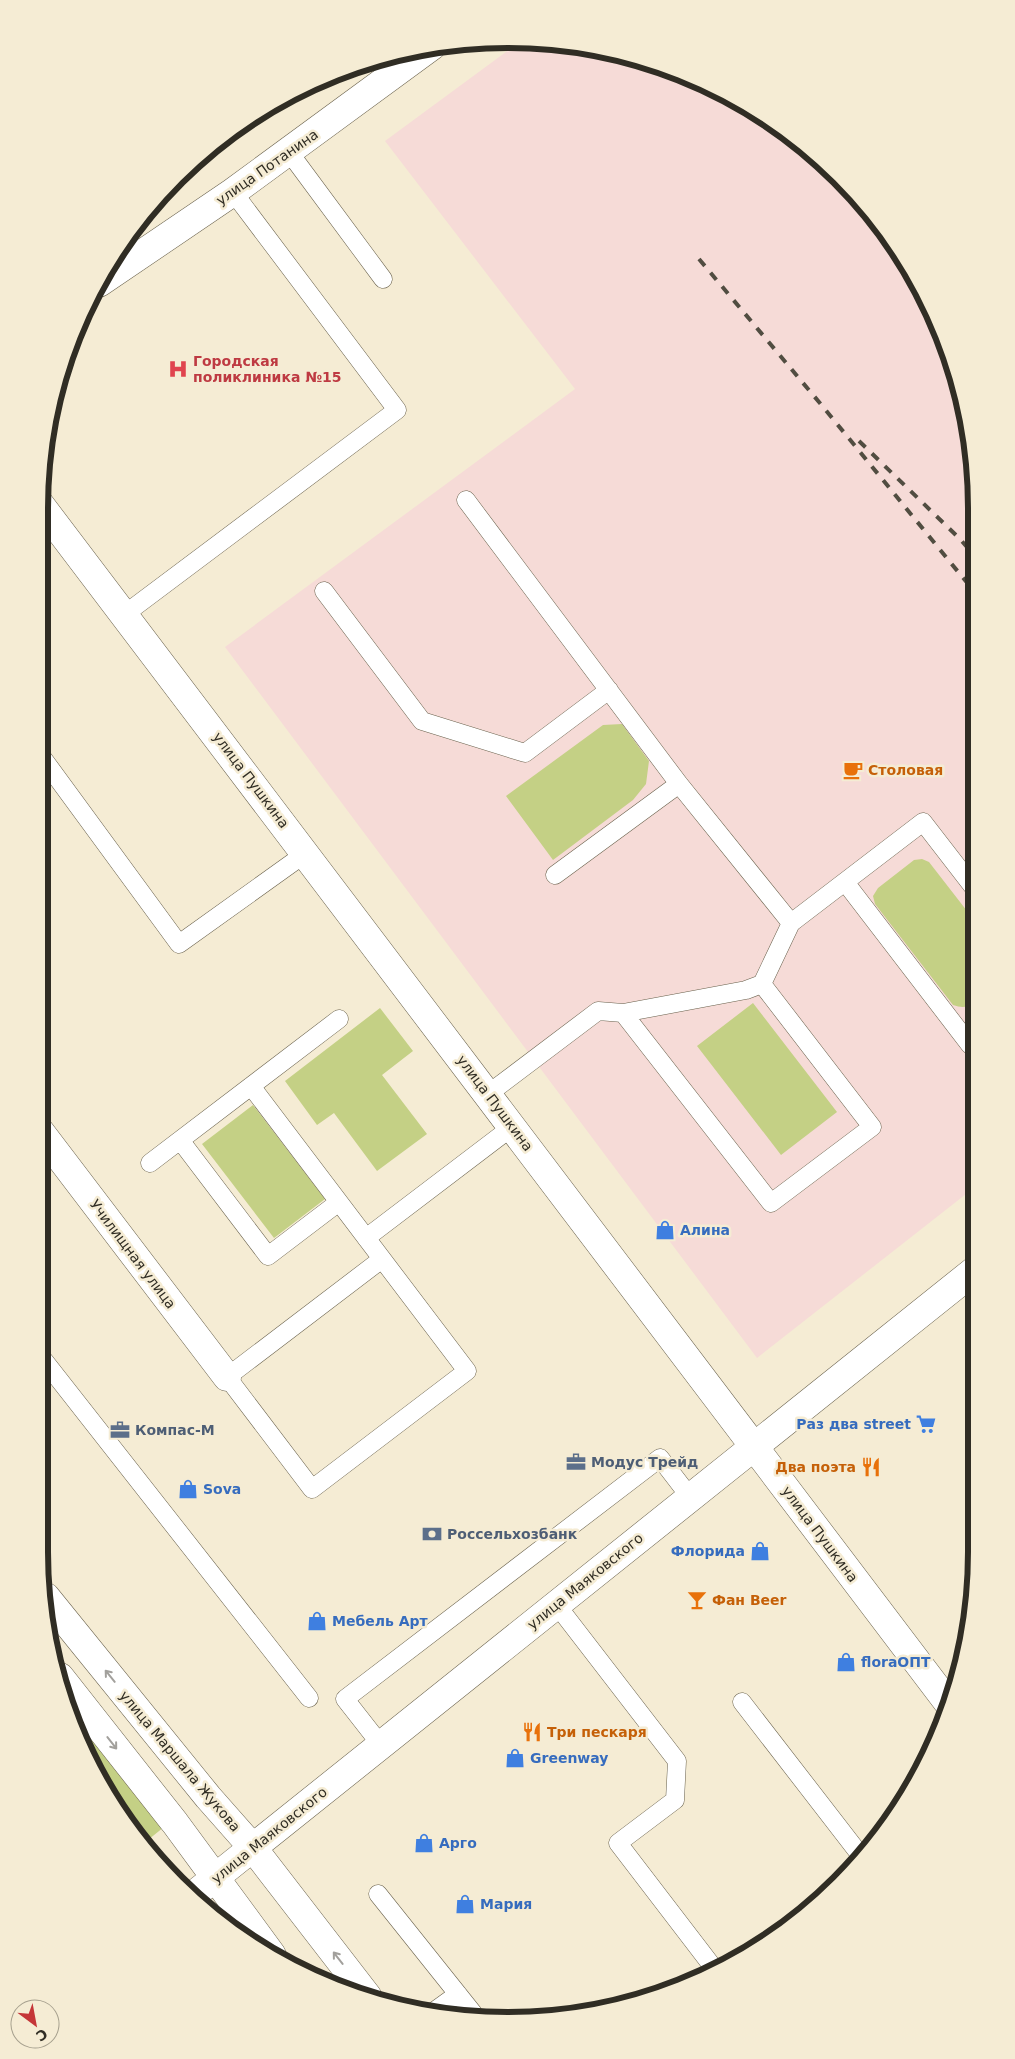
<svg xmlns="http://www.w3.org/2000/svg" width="1015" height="2059" font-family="'DejaVu Sans',sans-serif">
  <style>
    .built { fill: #efe4c4 }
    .education { fill: #f6dbd7 }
    .green { fill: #c4d085 }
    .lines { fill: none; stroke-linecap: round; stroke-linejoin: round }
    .service-casing { stroke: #69614c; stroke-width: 19 }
    .minor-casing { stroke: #69614c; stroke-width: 29 }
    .tertiary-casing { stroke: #69614c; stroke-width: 29 }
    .secondary-casing { stroke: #69614c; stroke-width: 29 }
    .service { stroke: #fff; stroke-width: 18 }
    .minor { stroke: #fff; stroke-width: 28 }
    .tertiary { stroke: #fff; stroke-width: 28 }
    .secondary { stroke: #fff; stroke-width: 28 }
    .rail { stroke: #514d41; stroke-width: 4; stroke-dasharray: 9 9; stroke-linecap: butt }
    .oneway { stroke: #a2a09c }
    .labels { text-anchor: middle; stroke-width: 5; stroke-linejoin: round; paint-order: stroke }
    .street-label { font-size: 14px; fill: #302d24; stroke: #f5ecd4 }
    .health-label { font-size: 14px; font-weight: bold; fill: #be3a42; stroke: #f5ecd4; text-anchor: start }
    .food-label { font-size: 14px; font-weight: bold; fill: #c56008; stroke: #f5ecd4; text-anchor: start }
    .shop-label { font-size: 14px; font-weight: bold; fill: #366cbe; stroke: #f5ecd4; text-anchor: start }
    .service-label { font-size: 14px; font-weight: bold; fill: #4e5e75; stroke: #f5ecd4; text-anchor: start }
    .rim { fill: none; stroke: #302d24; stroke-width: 6 }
  </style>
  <rect width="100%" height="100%" fill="#f5ecd4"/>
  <path class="built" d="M 268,106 L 171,185 L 170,184 L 176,176 L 247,118 Z"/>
  <path class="education" d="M 518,43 L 548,43 L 599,48 L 687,75 L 793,136 L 880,222 L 940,328 L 972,446 L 975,1187 L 757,1358 L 225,647 L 575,389 L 385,141 Z"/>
  <path class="green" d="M 622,724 L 649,761 L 646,784 L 633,800 L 553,860 L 506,796 L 603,725 Z
    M 922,859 L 929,862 L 974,920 L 974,1002 C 967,1008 962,1008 953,1005 L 875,904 L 873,896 L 878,888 L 914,860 Z
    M 753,1003 L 837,1112 L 781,1155 L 697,1046 Z
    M 380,1008 L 413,1051 L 382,1075 L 427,1134 L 377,1171 L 334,1113 L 317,1125 L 285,1081 Z
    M 253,1105 L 325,1199 L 274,1238 L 202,1144 Z
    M 64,1702 L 164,1827 L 143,1844 L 136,1837 Z"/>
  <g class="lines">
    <defs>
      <path id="service" d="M 289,152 L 383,279
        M 466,500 L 679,784 L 791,923 L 762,984 L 746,990 L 623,1013 L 598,1011 L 488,1094
        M 324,591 L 422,721 L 525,753 L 609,690
        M 125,614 L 397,410 L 233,192
        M 39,753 L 179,944 L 306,853
        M 555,875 L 679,784
        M 845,882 L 970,1045 L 974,1041
        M 791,923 L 923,822 L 974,888
        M 623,1013 L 771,1203 L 872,1127 L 762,984
        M 251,1086 L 467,1371 L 312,1489 L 227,1377 L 382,1259
        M 180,1140 L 268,1256 L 339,1202
        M 150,1163 L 339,1019
        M 366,1238 L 512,1127
        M 39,1354 L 309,1698
        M 976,1486 L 976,1489
        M 556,1604 L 677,1761 L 675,1800 L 618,1843 L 716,1971
        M 742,1702 L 861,1856
        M 381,1745 L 345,1699 L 660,1458 L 690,1497
        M 378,1894 L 473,2013
        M 433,2012 L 458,1994"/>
      <path id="minor" d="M 99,283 L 233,192 L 432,46
        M 39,1130 L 227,1377"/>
      <path id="tertiary" d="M 39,503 L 949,1704"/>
      <path id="secondary" d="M 46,1597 L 208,1797 L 253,1848 L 368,1997
        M 60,1677 L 175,1823 L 272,1955
        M 196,1893 L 975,1270"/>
    </defs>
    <use href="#service" class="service-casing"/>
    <use href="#minor" class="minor-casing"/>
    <use href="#tertiary" class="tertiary-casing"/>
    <use href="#secondary" class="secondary-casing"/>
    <use href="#service" class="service"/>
    <use href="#minor" class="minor"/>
    <use href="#tertiary" class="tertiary"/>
    <use href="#secondary" class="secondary"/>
    <path class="rail" d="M 699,259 L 824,408 L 973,590
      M 859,441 L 960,539 L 973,554"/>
  </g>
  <defs><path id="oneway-shaft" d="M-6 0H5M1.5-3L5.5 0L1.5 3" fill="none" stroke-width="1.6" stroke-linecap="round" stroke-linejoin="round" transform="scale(1.25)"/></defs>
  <g class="oneway">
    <use href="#oneway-shaft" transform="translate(110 1676) rotate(-129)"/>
    <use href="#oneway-shaft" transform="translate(112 1743) rotate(52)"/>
    <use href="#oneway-shaft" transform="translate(338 1958) rotate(-128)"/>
  </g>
  <defs>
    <symbol id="hospital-bare" viewBox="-9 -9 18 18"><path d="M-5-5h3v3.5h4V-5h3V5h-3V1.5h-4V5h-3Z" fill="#e0444e" stroke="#f5ecd4" stroke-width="2.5" paint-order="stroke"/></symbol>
    <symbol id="cafe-bare" viewBox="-9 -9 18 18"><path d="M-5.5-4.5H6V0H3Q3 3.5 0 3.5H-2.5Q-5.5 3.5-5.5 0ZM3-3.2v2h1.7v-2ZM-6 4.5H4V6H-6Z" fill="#e8710a" stroke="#f5ecd4" stroke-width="2.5" paint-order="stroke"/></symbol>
    <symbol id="shop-bare" viewBox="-9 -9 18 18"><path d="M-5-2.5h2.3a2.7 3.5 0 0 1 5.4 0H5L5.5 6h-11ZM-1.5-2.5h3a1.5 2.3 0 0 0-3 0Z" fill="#3f7fe0" stroke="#f5ecd4" stroke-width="2.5" paint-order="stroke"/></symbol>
    <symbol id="supermarket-bare" viewBox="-9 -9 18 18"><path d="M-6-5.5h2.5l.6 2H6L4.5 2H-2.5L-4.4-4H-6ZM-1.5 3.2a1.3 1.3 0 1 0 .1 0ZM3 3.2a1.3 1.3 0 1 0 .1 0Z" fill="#3f7fe0" stroke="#f5ecd4" stroke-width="2.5" paint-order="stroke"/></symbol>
    <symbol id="office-bare" viewBox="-9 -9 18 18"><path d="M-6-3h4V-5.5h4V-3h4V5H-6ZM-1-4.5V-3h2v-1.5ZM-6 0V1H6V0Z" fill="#5c6f8a" stroke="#f5ecd4" stroke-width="2.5" paint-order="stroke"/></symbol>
    <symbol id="restaurant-bare" viewBox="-9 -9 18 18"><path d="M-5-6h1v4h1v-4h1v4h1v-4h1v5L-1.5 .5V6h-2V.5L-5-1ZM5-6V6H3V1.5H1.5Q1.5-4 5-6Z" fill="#e8710a" stroke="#f5ecd4" stroke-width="2.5" paint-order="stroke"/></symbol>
    <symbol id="bank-bare" viewBox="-9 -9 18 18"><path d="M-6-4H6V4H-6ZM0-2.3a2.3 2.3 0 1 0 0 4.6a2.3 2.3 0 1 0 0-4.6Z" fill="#5c6f8a" stroke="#f5ecd4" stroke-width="2.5" paint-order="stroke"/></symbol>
    <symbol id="bar-bare" viewBox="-9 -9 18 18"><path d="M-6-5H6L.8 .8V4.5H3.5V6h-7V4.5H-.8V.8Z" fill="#e8710a" stroke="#f5ecd4" stroke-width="2.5" paint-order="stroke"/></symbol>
  </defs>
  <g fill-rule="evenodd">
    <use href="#hospital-bare" x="164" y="355" width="28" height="28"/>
    <use href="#cafe-bare" x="839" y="756" width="28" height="28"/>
    <use href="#shop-bare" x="651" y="1216" width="28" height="28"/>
    <use href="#supermarket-bare" x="912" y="1410" width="28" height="28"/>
    <use href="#office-bare" x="106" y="1416" width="28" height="28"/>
    <use href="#office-bare" x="562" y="1448" width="28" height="28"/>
    <use href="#restaurant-bare" x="857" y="1453" width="28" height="28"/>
    <use href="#shop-bare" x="174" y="1475" width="28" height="28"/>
    <use href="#bank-bare" x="418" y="1520" width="28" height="28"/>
    <use href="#shop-bare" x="746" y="1537" width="28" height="28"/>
    <use href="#bar-bare" x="683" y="1586" width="28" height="28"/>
    <use href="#shop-bare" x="303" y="1607" width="28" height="28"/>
    <use href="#shop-bare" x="832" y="1648" width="28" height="28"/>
    <use href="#restaurant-bare" x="518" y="1718" width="28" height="28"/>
    <use href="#shop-bare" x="501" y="1744" width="28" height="28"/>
    <use href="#shop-bare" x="410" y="1829" width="28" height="28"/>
    <use href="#shop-bare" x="451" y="1890" width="28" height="28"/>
  </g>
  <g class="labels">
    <g class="street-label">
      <text transform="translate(267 167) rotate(-35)" y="5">улица Потанина</text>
      <text transform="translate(251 780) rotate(53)" y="5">улица Пушкина</text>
      <text transform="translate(495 1103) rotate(53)" y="5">улица Пушкина</text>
      <text transform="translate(133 1254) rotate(53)" y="5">Училищная улица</text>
      <text transform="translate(820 1534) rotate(53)" y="5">улица Пушкина</text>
      <text transform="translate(585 1581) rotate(-39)" y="5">улица Маяковского</text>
      <text transform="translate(180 1761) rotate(50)" y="5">улица Маршала Жукова</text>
      <text transform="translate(269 1835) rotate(-39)" y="5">улица Маяковского</text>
    </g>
    <g class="health-label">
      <text x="193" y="366">Городская<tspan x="193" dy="16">поликлиника №15</tspan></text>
    </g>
    <g class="food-label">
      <text x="868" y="775">Столовая</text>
      <text x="856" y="1472" text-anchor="end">Два поэта</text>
      <text x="712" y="1605">Фан Beer</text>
      <text x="547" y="1737">Три пескаря</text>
    </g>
    <g class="shop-label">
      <text x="680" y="1235">Алина</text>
      <text x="911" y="1429" text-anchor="end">Раз два street</text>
      <text x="203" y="1494">Sova</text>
      <text x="745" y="1556" text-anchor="end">Флорида</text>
      <text x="332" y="1626">Мебель Арт</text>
      <text x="861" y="1667">floraОПТ</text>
      <text x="530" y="1763">Greenway</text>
      <text x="439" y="1848">Арго</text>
      <text x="480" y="1909">Мария</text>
    </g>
    <g class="service-label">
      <text x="135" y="1435">Компас-М</text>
      <text x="591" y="1467">Модус Трейд</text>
      <text x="447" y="1539">Россельхозбанк</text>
    </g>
  </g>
  <path d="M0 0H1015V2059H0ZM508 48H508A460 460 0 0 1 968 508V1552A460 460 0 0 1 508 2012H508A460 460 0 0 1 48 1552V508A460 460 0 0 1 508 48Z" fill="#f5ecd4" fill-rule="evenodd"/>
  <path class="rim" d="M508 48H508A460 460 0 0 1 968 508V1552A460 460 0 0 1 508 2012H508A460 460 0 0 1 48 1552V508A460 460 0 0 1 508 48Z"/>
  <g transform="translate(35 2024) rotate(148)"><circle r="24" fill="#f5ecd4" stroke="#a6a08e"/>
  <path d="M0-4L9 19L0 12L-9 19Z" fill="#c53638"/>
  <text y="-8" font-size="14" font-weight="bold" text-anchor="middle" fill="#302d24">С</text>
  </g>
</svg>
